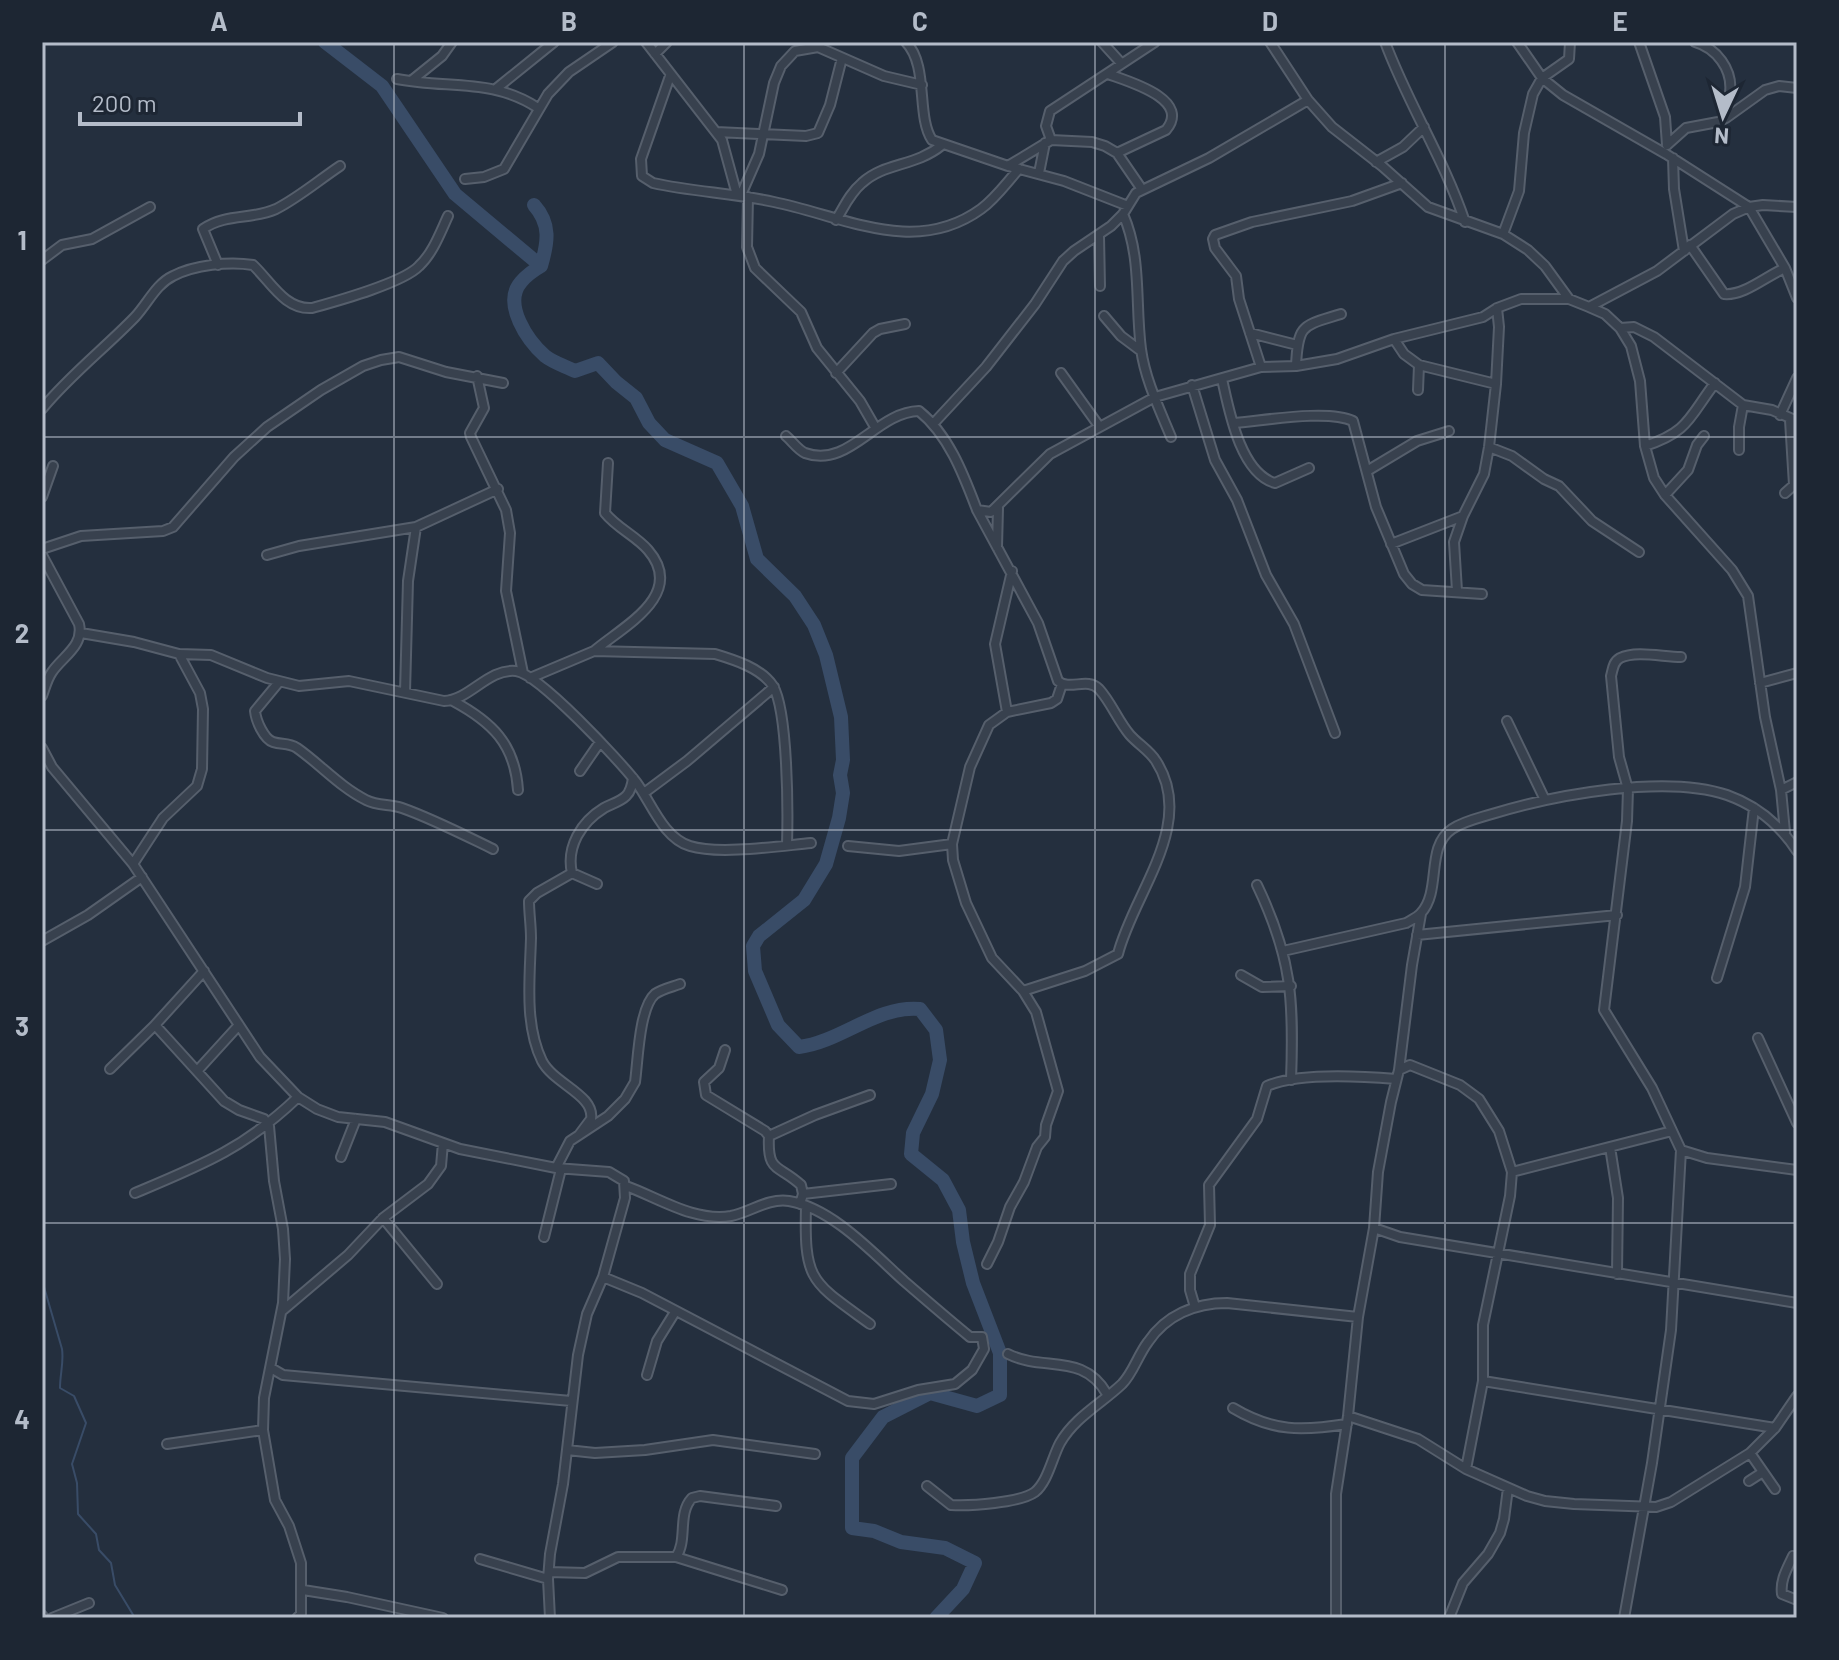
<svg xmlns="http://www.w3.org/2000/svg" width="1839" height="1660" font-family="Barlow,sans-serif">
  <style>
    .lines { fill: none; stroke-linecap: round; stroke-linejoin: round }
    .stream { stroke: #394c67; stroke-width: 2 }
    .river { stroke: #394c67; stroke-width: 14 }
    .minor-casing { stroke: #565f6c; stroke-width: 12 }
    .minor { stroke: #38414e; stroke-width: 8 }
    .grid { fill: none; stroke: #b4bcc9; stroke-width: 2; stroke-opacity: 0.55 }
    .neatline { fill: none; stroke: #b4bcc9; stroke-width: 3 }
    .grid-label { font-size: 26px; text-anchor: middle; font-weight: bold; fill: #b4bcc9 }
  </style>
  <rect width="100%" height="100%" fill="#242f3e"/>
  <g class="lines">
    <path class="stream" d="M 42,1280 L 62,1349 C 64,1362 60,1374 60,1388 L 74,1396 L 86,1423 L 72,1464 L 77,1483 L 78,1514 L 96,1534 L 99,1550 L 111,1563 L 115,1585 L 135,1618"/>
    <path class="river" d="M 325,42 L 382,86 L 455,194 L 541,266
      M 534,205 C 551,224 548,242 541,266 C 534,270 526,276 521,282 C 502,304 528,341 545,356 C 554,363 565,366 575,371 L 598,363 L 616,382 L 636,398 L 649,423 L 665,440 L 717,463 L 742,506 L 757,559 L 795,596 L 814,625 L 826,655 L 841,717 L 843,760 L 840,775 L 843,793 L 839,818 L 826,864 L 804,900 L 759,936 L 753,946 L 755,971 L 778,1025 L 799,1047 C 841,1042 877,1005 920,1009 L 936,1030 L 940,1060 L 932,1094 L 913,1133 L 911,1154 L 943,1180 L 959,1210 L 963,1242 L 973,1283 L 1000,1353 L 1000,1395 L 977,1406 L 930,1393 L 883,1417 L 852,1458 L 852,1528 L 874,1531 L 901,1542 L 945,1548 L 975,1563 L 963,1589 L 936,1618"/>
    <defs>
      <path id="minor" d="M 646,42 L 722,140 L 737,195
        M 906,42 C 929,66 916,116 932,140 L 1008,166 L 1064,181 L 1128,206
        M 1102,42 L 1121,63
        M 1270,42 L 1308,100 L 1332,127 L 1382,166 L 1428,207 L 1503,234 L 1528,250 L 1545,266 L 1569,299
        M 1385,42 C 1408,104 1444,159 1465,222
        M 1517,42 L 1542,78 L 1563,95 L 1666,154 L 1749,207 L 1785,268 L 1797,298
        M 1639,42 L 1665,117 L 1667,145
        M 1695,42 C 1716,48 1733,69 1730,93
        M 655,54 L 667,42
        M 1108,74 C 1127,81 1192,99 1166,130 L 1117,153
        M 670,76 L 641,159 L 642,176 L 653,183 C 693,192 734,193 774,202 C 843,216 915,257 981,209 C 996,198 1007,182 1019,169
        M 397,79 C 448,89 493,78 538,108
        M 411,81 L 442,56 L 452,42
        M 497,88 L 554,42
        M 716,132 L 806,136 L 818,133 L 830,105 L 842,58
        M 1051,140 L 1046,126 L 1050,111 L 1155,42
        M 1667,145 L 1686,128 L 1718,122 L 1726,118 L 1765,90 L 1779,86 L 1797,88
        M 1673,158 L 1674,189 L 1684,251
        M 1376,162 L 1403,147 L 1424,127
        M 1008,166 L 1051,140 L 1092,142 L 1105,146 L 1117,153 L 1141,188
        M 1039,173 L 1045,143
        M 465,179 L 484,177 L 504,169 L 548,94 L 569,72 L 613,42
        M 741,195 L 759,154 L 774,83 L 781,66 L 795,51 L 818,47 L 884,76 L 922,85
        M 748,197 L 747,247 L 755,268 L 801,312 L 817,348 L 860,401 L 875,427
        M 1123,214 C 1142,257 1135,303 1141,349 C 1145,379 1159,408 1171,437
        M 836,220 C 844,207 850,193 862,183 C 885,162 915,167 942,145
        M 1503,234 L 1519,191 L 1524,133 L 1533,94 L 1542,78 L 1569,59 L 1570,42
        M 1099,236 L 1100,286
        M 1690,245 L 1724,294 C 1744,296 1766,276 1785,268
        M 42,260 L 62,245 L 92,239 L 150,207
        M 218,265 L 203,229 C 226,213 252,220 276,209 C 298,198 319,180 340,166
        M 1589,307 L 1657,271 L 1733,214 L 1749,207 L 1763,205 L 1797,207
        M 1104,316 L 1121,336 L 1141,351
        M 1620,328 L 1634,327 L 1654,337 L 1743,405 L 1772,410 L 1797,421
        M 1250,333 L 1297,345
        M 1394,339 L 1404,354 L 1419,365 L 1496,384
        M 1296,366 C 1298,323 1303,326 1341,314
        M 1261,367 L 1239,299 L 1236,276 L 1215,248 L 1213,239 L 1215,235 L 1252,222 L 1352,201 L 1402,183
        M 836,373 L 873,333 L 880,329 L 905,324
        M 1061,373 L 1099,426
        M 477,376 L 484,408 L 470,433 L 471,437 L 506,510 L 510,533 L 506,591 L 523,673
        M 1222,379 C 1229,410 1240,473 1275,483 L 1309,468
        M 1192,385 L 1215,460 L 1237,500 L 1266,575 L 1294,624 L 1335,733
        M 1418,390 L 1419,365
        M 42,409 C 70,375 105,348 135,317 C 148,303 156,284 173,276 C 194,265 229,261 253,265 C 271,282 285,310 312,308 C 337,301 403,283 419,266 C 433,253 440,233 448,216
        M 1780,415 L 1797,378
        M 1233,423 C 1262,421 1328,409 1353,421 L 1376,507 L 1404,574 L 1412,584 L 1422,590 L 1482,594
        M 933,424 L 986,367 L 1035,304 L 1063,261 L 1074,251 L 1111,226 L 1123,214 L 1136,193 L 1209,158 L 1308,100
        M 786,436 C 792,441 798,450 805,453 C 849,469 876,412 919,411 C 949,435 964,476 977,510 L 991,512 L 1050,454 L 1155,397 L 1261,367 L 1296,366 L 1337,359 L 1394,339 L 1483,317 L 1497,308 L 1521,299 L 1569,299 L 1589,307 L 1605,314 L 1620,328 L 1631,346 L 1640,381 L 1645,446 L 1654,478 L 1665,495 L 1732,570 L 1748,596 L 1765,717 L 1781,790 L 1785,832
        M 1645,446 C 1689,432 1689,417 1715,383
        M 1489,447 L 1512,456 L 1544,479 L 1559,486 L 1592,521 L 1639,552
        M 1739,450 L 1739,427 L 1743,405
        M 1367,471 L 1417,441 L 1449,431
        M 1785,493 L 1794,485 L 1790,420
        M 1665,495 L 1688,470 L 1697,445 L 1704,436
        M 42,497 L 53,466
        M 977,510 L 1038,623 L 1058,681 C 1070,691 1087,677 1099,689 C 1111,702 1118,721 1130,735 C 1138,744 1150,751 1156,761 C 1197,824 1133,894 1118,954 L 1085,971 L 1023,991
        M 1391,544 L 1463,516
        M 997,547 L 998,508
        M 42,549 L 81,536 L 163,531 L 173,527 L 234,457 L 267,427 L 321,390 L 363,366 L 381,360 L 399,357 L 446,372 L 503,383
        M 42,555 L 79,624 C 84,646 63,656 52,672 C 47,679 45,688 42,696
        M 267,555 L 299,546 L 416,527
        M 1457,591 L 1454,542 L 1463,516 L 1484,474 L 1489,447 L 1496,384 L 1499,327 L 1497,308
        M 81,633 L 134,642 L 179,654 L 200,693 L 203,709 L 202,769 L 197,786 L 163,818 L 133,864
        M 594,651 C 622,627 687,595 648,550 C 636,536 617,528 605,513 L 608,463
        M 179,654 L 211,655 L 267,678 L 299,686 L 349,681 L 444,701 C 470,700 488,668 516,671 C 539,674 620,761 636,782 C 651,802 663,838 690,846 C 719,855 779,846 811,843
        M 1681,657 C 1663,657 1636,650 1620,658 C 1613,662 1613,669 1611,676 L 1619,757 L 1628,789 L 1627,821 L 1604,1010 L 1652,1088 L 1681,1150 L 1707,1158 L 1797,1170
        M 530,678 L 594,651 L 715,654 C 735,660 761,668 773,686 C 788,711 788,813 787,845
        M 279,682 L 255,711 C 256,721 264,739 273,742 C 282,745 288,742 297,748 C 321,765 340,787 366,800 C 377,806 390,804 402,808 C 433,819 464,835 493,849
        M 1760,683 L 1797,673
        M 405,692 L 408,581 L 416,527 L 498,489
        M 453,701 C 492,722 515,744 518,790
        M 1007,712 L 995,644 L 1012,571
        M 1507,721 L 1545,800
        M 42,748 L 52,767 L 133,864 L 260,1057 L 298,1097 L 317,1109 L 338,1117 L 385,1122 L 460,1149 L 556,1168 L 609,1172 L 624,1181 L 625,1198 L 603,1277 L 587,1314 L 578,1355 L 563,1484 L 550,1554 L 548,1579 L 550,1618
        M 580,771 L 600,742
        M 1781,790 L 1797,782
        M 644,793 L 687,761 L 774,687
        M 848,846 L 899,851 L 952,844
        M 572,873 L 537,893 L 529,901 C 529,913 531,925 531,938 C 530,977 524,1024 542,1061 C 554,1084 595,1095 591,1119 L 579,1135
        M 597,884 L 572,873 C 566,847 581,822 604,808 C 611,804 620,802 626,796 C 631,791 632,785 633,778
        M 1257,885 C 1292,958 1294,1001 1291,1080
        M 1417,935 L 1617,915
        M 42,941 L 88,915 L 142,877
        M 1283,951 L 1406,923 C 1411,920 1418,917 1421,913 C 1442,890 1425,847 1452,829 C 1464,821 1479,818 1492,814 C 1554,795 1665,774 1727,795 C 1758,806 1780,825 1797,851
        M 204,971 L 155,1025 L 224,1101 L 239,1110 L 264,1119 L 269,1126 L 274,1181 L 283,1229 L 285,1259 L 283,1303 L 264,1398 L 263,1430 L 275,1500 L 289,1526 L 301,1563 L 301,1614 L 297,1618
        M 1241,975 L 1262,987 L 1291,986
        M 1717,978 L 1745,887 L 1754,808
        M 1758,1038 L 1797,1123
        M 725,1050 L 719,1068 L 704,1082 L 706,1095 L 765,1131 L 769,1136 C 767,1173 778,1164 801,1185 L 803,1194 L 800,1204
        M 110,1069 L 155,1025
        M 198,1070 L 239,1025
        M 1399,1070 L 1412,965 L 1421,914
        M 769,1136 L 815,1115 L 870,1095
        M 1610,1147 L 1618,1198 L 1617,1274
        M 341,1157 L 356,1119
        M 556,1168 L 570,1141 L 608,1116 L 625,1099 L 635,1082 C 638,1061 639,1008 655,994 C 662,989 672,987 680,984
        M 1512,1172 L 1672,1131
        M 135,1193 C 202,1165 245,1148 298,1097
        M 803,1194 L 891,1184
        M 806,1206 C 804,1282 811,1281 870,1324
        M 383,1218 L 437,1284
        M 1374,1228 L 1400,1237 L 1797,1303
        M 544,1237 L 561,1169
        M 987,1264 L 998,1242 L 1010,1207 L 1024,1182 L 1037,1147 L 1045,1137 L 1046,1125 L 1058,1091 L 1036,1012 L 1023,991 L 992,958 L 966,903 L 953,860 L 952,844 L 970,767 L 989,725 L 1007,712 L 1051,703 L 1057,699 L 1062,684
        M 603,1277 L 642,1293 L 848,1401 L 874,1404 L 918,1390 L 955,1384 L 972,1370 L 984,1349 L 982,1337 L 970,1337 C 948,1319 926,1300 904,1281 C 873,1253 832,1208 789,1201 C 767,1198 751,1212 731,1216 C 694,1222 659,1198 626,1186
        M 1195,1307 L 1190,1290 L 1190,1274 L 1210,1225 L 1209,1185 L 1257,1119 L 1267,1086 C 1299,1072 1361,1076 1396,1079
        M 282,1311 L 348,1255 L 383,1218 L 428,1184 L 441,1166 L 443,1143
        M 1008,1354 C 1044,1372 1083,1352 1107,1394
        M 271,1368 L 283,1375 L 571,1401
        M 647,1375 L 657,1341 L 675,1312
        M 1483,1381 L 1775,1428
        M 1233,1408 C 1273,1432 1302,1431 1347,1424
        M 1348,1416 L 1418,1439 L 1466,1469 L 1527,1496 L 1545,1501 L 1574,1504 L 1656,1507 L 1671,1502 L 1750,1453 L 1775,1428 L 1797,1396
        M 167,1444 L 263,1430
        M 567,1450 L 595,1453 L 645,1450 L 713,1440 L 815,1454
        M 1750,1453 L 1775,1489
        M 1749,1481 L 1763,1472
        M 927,1486 L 951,1505 C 970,1506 1020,1503 1035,1492 C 1048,1481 1052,1458 1060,1443 C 1075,1417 1101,1404 1122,1384 C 1133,1373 1138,1355 1148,1342 C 1166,1315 1195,1303 1227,1303 L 1358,1317
        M 1793,1556 C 1787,1569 1780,1580 1782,1594 L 1797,1600
        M 676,1557 C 688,1540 677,1514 692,1498 L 700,1496 L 776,1506
        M 480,1559 L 548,1579
        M 549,1572 L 585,1573 L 618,1557 L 676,1557 L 782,1590
        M 303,1590 L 347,1597 L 443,1618
        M 42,1615 L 44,1618
        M 52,1618 L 89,1603
        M 1336,1618 L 1336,1494 L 1348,1416 L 1358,1317 L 1374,1228 L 1378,1172 L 1391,1102 L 1399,1070 L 1410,1065 L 1460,1085 L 1479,1099 L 1499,1131 L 1512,1172 L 1510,1196 L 1483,1325 L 1483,1381 L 1466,1469
        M 1449,1618 L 1463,1583 L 1488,1554 L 1500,1533 L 1504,1519 L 1508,1488
        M 1624,1618 L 1652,1463 L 1671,1330 L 1681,1150"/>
    </defs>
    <use href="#minor" class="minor-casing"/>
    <use href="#minor" class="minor"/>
  </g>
  <path class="grid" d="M 394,42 L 394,1618M 744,42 L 744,1618M 1095,42 L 1095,1618M 1445,42 L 1445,1618M 42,437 L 1797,437M 42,830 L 1797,830M 42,1223 L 1797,1223"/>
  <rect width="1839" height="1660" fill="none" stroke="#1d2633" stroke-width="88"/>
  <g transform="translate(1723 116) rotate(184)" stroke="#1d2633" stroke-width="6" paint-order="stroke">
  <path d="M0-6L14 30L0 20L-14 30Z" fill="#b4bcc9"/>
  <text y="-12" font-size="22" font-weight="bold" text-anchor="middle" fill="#b4bcc9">N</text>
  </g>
  <path d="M80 112v12h220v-12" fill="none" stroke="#b4bcc9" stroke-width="4"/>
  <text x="92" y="112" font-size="24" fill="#b4bcc9" stroke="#1d2633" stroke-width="6" paint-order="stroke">200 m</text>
  <rect x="44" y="44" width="1751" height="1572" class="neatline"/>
  <g class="grid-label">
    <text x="219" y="31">A</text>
    <text x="569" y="31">B</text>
    <text x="920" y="31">C</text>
    <text x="1270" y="31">D</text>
    <text x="1620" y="31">E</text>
    <text x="22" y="250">1</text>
    <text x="22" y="643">2</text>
    <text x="22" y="1036">3</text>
    <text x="22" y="1429">4</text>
  </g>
</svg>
